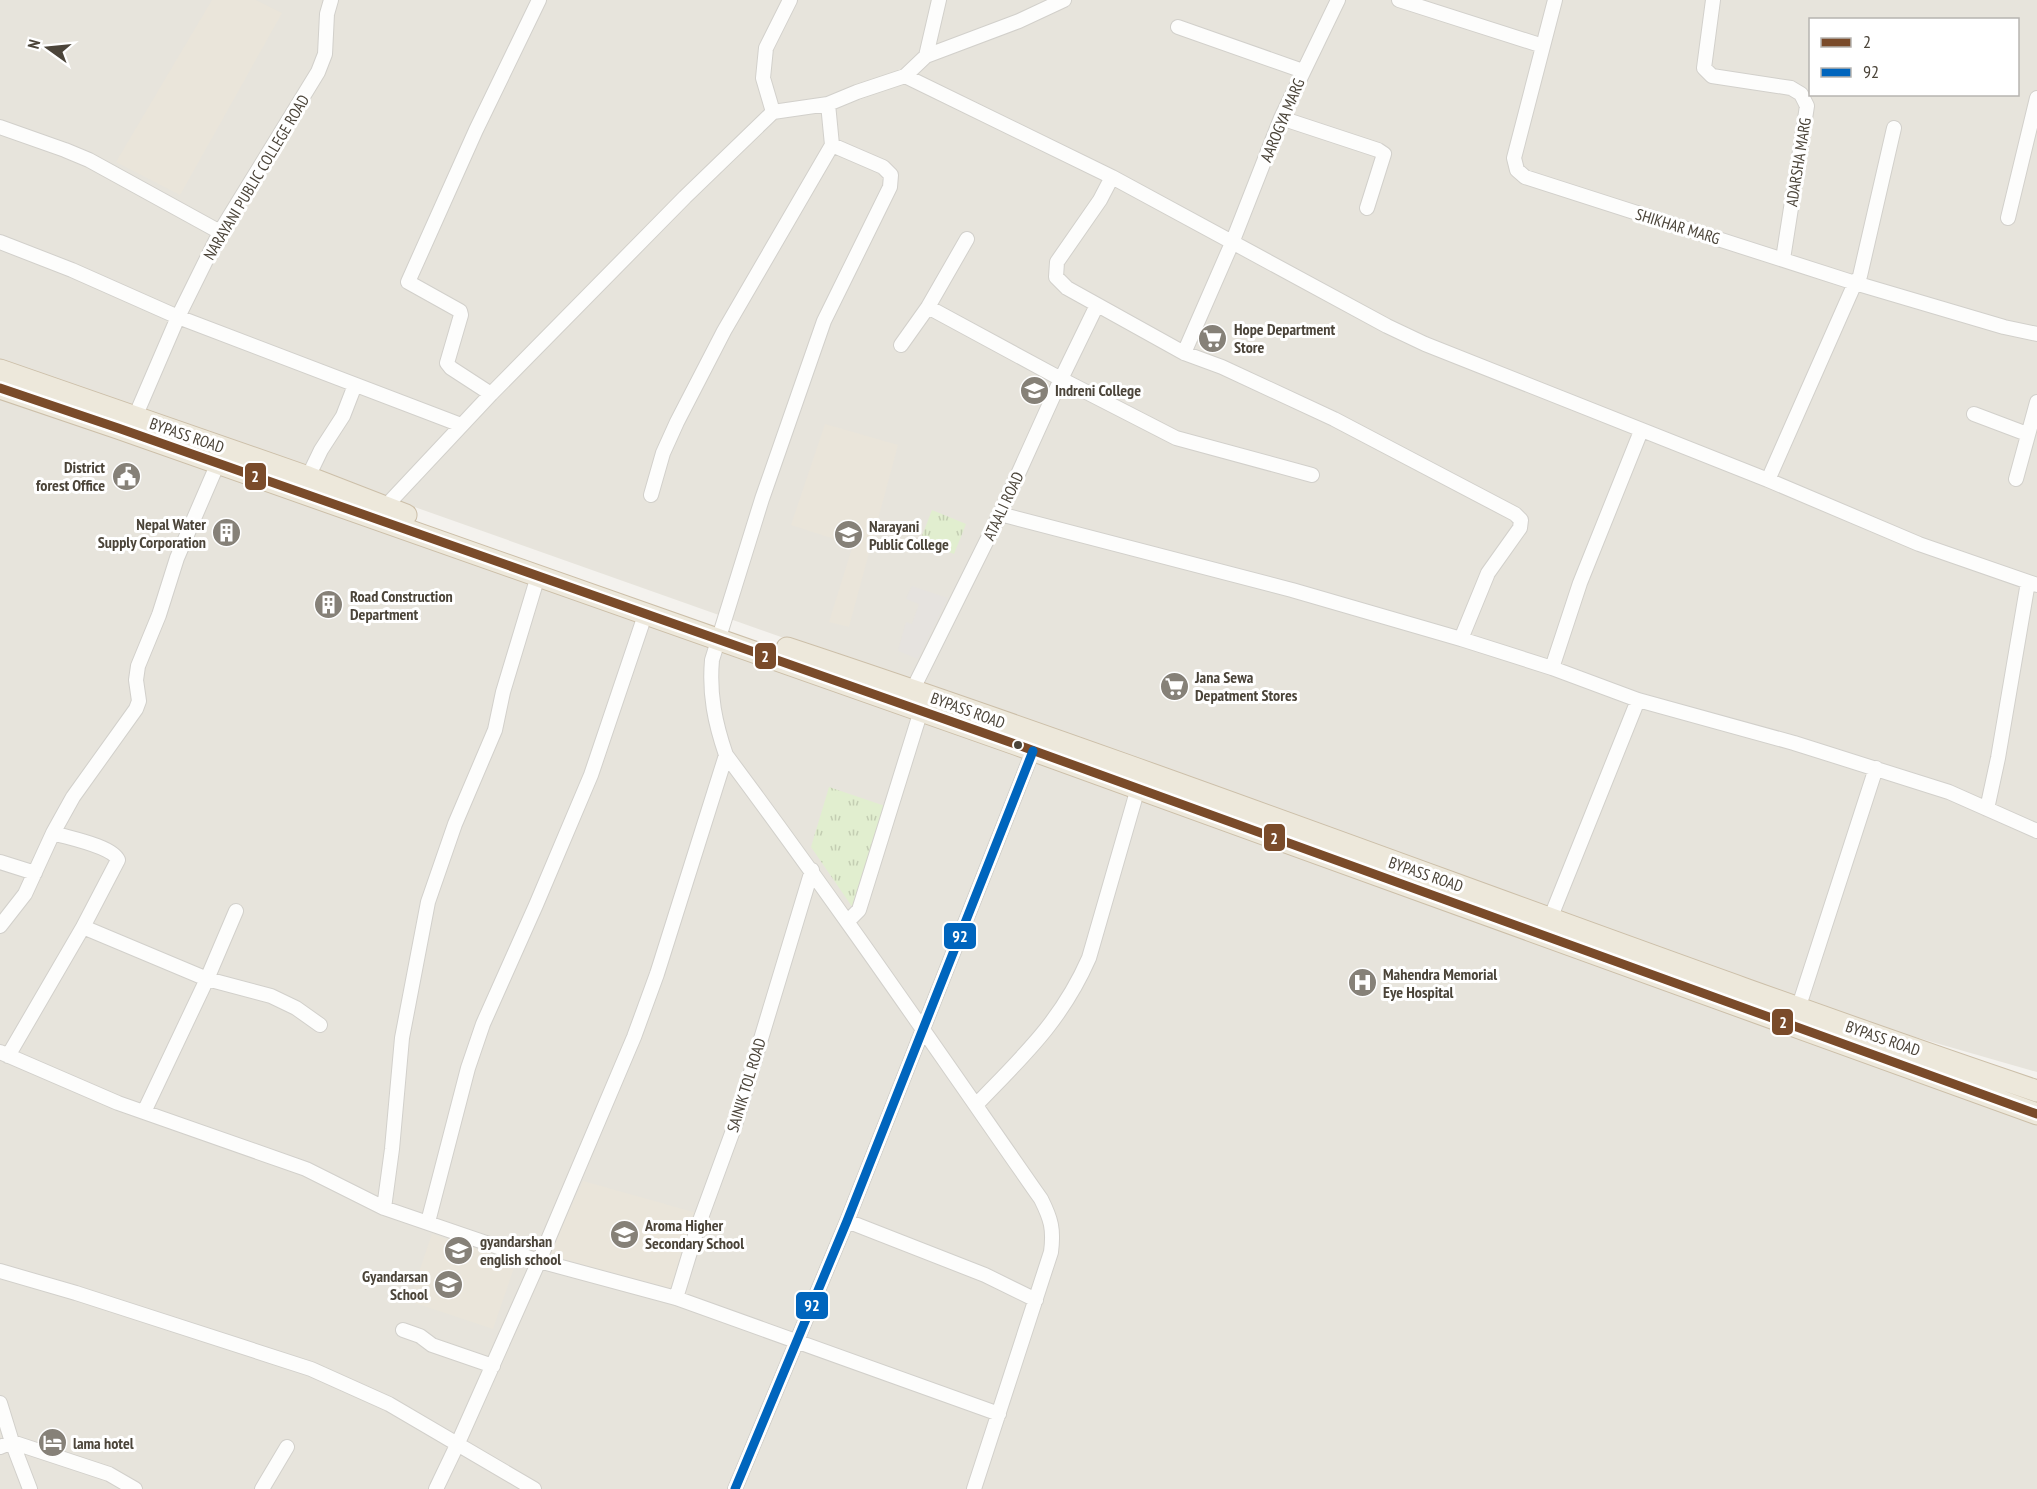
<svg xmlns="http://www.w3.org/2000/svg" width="2037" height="1489" font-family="'PT Sans Narrow',sans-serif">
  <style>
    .residential { fill: #e7e4dc; fill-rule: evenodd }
    .education { fill: #eae5da }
    .grass { fill: url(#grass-tufts) }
    .parking { fill: #e6e3df }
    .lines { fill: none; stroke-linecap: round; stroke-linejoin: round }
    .minor-casing { stroke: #d2d0cb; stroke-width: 16 }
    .highway-casing { stroke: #ccbfa9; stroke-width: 23 }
    .minor { stroke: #fdfdfc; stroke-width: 14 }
    .highway { stroke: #ede8db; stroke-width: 21 }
    .bus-1-casing { stroke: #fff; stroke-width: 14 }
    .bus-2-casing { stroke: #fff; stroke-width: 14 }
    .bus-1 { stroke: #7a4b2a; stroke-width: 9 }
    .bus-2 { stroke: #0065bd; stroke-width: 9 }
    .bus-dot { fill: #4b4439; stroke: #fff; stroke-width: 2 }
    .labels { text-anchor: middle; stroke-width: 6; stroke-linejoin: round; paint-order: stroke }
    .street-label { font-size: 16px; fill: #4b4439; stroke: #fff }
    .poi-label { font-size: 16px; font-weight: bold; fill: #4b4439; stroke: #fff; text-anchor: start }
    .line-badge { stroke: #fff; stroke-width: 2 }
    .badge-label { font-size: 16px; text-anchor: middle; font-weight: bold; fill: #fff }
  </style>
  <defs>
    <pattern id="grass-tufts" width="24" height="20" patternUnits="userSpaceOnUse" patternTransform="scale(1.5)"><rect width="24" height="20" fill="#e1eecf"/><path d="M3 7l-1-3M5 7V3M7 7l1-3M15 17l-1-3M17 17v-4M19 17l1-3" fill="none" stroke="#c3cdb2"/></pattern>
  </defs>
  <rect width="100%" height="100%" fill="#f4f2ee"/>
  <path class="residential" d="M 0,0 L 2037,0 L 2037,1072 L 1546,931 L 846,660 L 0,360 ZM 1810,20 L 2018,20 L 2018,94 L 1810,94 Z
    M 0,384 L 2037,1110 L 2037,1489 L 0,1489 Z"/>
  <path class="education" d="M 212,0 L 256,0 L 282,13 L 180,195 L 116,162 Z
    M 825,424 L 898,445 L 849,627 L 829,622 L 853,545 L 791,525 Z
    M 583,1181 L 697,1213 L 672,1293 L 548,1255 Z
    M 432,1234 L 516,1262 L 493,1329 L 409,1301 Z"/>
  <path class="grass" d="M 932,510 L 966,524 L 954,554 L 920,541 Z
    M 829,787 L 888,807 L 853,908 L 811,847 Z"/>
  <path class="parking" d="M 912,586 L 948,598 L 918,659 L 898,651 L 906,622 L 912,624 L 919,604 L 906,599 Z"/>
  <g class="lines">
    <defs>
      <path id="minor" d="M 1399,0 L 1543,46
        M 1555,0 L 1514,158 L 1517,170 L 1525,177 L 1855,283 L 1860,276 L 1894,128
        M 1713,0 L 1704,68 L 1712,76 L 1791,88 L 1801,94 L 1807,106 L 1783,259
        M 1178,27 L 1303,71
        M 926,56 L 939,0
        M 905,76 L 926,56 L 1019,21 L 1064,0
        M 828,104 L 857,92 L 905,76 L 1112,177 L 1387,326 L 1425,344 L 1768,480 L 1919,544 L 2037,585
        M 773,112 L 763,78 L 766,48 L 790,0
        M 1281,118 L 1378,150 L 1384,154 L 1367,208
        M 0,127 L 65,150 L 89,160 L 220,232
        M 832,145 L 883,167 L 891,175 L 890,187 L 824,321 L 762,499 L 712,660 C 709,694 715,723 726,755 C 835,901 937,1050 1041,1199 C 1051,1219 1054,1229 1051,1252 L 974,1489
        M 1112,177 L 1100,200 L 1057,262 L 1056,277 L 1067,288 L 1184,353 L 1222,367 L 1334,419 L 1515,514 L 1521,520 L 1520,528 L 1488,573 L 1461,639
        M 2008,218 L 2037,98
        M 0,242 L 72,270 L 178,317 L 461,425
        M 928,307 L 1061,379 L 1176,438 L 1312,475
        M 901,345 L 928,307 L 967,239
        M 1184,353 L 1232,243 L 1281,118 L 1338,0
        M 491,394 L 451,368 L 447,363 L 461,315 L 460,311 L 408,282 L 476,130 L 539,0
        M 1974,414 L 2027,434
        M 135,417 L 178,317 L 220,232 L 318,72 L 325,54 L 327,14 L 331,0
        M 308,477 L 321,450 L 343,416 L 355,385
        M 2016,479 L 2037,402
        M 1768,480 L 1855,283 L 2004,327 L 2037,334
        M 385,507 L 491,394 L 685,197 L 773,112 L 828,104 L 832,145 L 724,331 L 677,422 L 663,453 L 651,495
        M 1000,514 L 1292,590 L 1461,639 L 1552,668 L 1638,700 L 1794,743 L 1949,792 L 2037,831
        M 1552,668 L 1580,583 L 1641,431
        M 910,695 L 1000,514 L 1061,379 L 1097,305
        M 1987,809 L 1998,758 L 2028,582
        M 0,862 L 35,873
        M 848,921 L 859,910 L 923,704
        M 1548,924 L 1638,700
        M 0,926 L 25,894 L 53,833 L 73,797 L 136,709 L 139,701 L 136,680 L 138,666 L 159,615 L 177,558 L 218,463
        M 83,927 L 207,979 L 271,996 L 296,1008 L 320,1025
        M 1798,1009 L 1876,768
        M 0,1052 L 118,1103 L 306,1169 L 384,1208 L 539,1261 L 676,1298 L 999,1414
        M 8,1056 L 83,927 L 118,860 C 112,846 69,838 53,833
        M 976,1105 C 1022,1057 1061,1022 1089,958 L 1138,788
        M 144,1112 L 207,979 L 236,911
        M 384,1208 L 392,1149 L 402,1038 L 428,902 L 455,824 L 495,730 L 503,692 L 538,576
        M 847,1221 L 985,1275 L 1036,1300
        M 428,1222 L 468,1068 L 483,1024 L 536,905 L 591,775 L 645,615
        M 0,1271 L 76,1293 L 311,1369 L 389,1404 L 534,1489
        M 676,1298 L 698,1226 L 735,1125 L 812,870
        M 403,1330 L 420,1336 L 432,1345 L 493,1366
        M 0,1403 L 12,1442 L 30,1489
        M 0,1447 L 12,1442 L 109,1474 L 135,1489
        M 262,1489 L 287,1447
        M 436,1489 L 458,1443 L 539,1261 L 634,1037 L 657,974 L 726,755
        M 735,1489 L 847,1221 L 1033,751"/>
      <path id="highway" d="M 0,370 L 308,477 L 406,515
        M 0,388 L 118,428 L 1018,745 L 2037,1114
        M 787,648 C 1207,787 1618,949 2037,1091"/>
    </defs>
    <use href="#minor" class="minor-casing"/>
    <use href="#highway" class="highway-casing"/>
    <use href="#minor" class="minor"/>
    <use href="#highway" class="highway"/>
    <defs>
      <path id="bus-1" d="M 0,388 L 118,428 L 1018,745 L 2037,1114"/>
      <path id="bus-2" d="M 735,1489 L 847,1221 L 1033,751"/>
    </defs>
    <use href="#bus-1" class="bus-1-casing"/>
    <use href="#bus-2" class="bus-2-casing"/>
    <use href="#bus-1" class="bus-1"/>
    <use href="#bus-2" class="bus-2"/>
  </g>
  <defs>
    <symbol id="supermarket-disc" viewBox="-11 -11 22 22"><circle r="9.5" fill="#868178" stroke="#fff"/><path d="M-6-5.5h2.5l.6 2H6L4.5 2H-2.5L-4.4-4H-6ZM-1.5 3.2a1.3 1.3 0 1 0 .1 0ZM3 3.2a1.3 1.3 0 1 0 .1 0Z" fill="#fff"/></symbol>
    <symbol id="university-disc" viewBox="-11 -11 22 22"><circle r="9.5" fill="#868178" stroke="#fff"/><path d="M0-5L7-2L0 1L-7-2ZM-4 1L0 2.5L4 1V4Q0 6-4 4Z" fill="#fff"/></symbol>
    <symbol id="civic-disc" viewBox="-11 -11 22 22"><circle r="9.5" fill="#868178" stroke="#fff"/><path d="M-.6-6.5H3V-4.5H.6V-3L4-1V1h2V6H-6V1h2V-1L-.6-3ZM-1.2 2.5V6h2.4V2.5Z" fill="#fff"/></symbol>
    <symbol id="building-disc" viewBox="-11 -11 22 22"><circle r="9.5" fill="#868178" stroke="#fff"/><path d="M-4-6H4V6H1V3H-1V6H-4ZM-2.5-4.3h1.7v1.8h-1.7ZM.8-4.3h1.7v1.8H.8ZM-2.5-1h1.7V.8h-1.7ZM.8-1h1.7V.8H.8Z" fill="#fff"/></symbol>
    <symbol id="hospital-disc" viewBox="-11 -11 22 22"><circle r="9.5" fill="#868178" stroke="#fff"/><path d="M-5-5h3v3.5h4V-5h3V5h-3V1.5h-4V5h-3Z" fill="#fff"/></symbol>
    <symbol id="school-disc" viewBox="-11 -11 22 22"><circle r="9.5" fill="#868178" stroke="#fff"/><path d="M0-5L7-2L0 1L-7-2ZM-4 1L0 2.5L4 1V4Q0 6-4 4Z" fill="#fff"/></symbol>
    <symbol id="hotel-disc" viewBox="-11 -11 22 22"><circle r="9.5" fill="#868178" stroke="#fff"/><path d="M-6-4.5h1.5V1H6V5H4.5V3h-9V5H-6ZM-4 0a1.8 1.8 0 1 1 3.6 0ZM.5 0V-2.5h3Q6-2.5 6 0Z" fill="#fff"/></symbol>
  </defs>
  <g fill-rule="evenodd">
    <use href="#supermarket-disc" x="1196" y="322" width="33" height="33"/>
    <use href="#university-disc" x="1018" y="374" width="33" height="33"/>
    <use href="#civic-disc" x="110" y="460" width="33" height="33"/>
    <use href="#building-disc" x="210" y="516" width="33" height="33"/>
    <use href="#university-disc" x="832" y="518" width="33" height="33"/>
    <use href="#building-disc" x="312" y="588" width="33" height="33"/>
    <use href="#supermarket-disc" x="1158" y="670" width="33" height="33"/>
    <use href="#hospital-disc" x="1346" y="966" width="33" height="33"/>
    <use href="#school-disc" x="608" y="1218" width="33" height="33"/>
    <use href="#school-disc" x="442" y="1234" width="33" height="33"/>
    <use href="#school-disc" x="432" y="1268" width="33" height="33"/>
    <use href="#hotel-disc" x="36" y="1426" width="33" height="33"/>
  </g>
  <circle class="bus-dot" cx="1018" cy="745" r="5"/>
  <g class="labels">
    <g class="street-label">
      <text transform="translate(1282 120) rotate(-67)" y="6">AAROGYA MARG</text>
      <text transform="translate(1798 162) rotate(-81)" y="6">ADARSHA MARG</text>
      <text transform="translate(256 177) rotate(-59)" y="6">NARAYANI PUBLIC COLLEGE ROAD</text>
      <text transform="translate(1678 226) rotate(17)" y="6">SHIKHAR MARG</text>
      <text transform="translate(187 435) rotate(19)" y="6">BYPASS ROAD</text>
      <text transform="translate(1003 506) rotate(-65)" y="6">ATAALI ROAD</text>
      <text transform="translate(968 710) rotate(20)" y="6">BYPASS ROAD</text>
      <text transform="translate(1426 874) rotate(19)" y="6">BYPASS ROAD</text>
      <text transform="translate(1883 1038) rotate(19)" y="6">BYPASS ROAD</text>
      <text transform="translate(746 1085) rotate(-73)" y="6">SAINIK TOL ROAD</text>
    </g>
    <g class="poi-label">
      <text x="1234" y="335">Hope Department<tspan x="1234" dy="18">Store</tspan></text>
      <text x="1055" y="396">Indreni College</text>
      <text x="105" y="473" text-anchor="end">District<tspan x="105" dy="18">forest Office</tspan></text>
      <text x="206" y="530" text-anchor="end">Nepal Water<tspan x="206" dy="18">Supply Corporation</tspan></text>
      <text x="869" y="532">Narayani<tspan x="869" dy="18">Public College</tspan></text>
      <text x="350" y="602">Road Construction<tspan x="350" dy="18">Department</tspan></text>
      <text x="1195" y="683">Jana Sewa<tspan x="1195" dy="18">Depatment Stores</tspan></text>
      <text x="1383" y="980">Mahendra Memorial<tspan x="1383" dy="18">Eye Hospital</tspan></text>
      <text x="645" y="1231">Aroma Higher<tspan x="645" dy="18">Secondary School</tspan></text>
      <text x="480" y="1247">gyandarshan<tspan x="480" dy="18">english school</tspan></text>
      <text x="428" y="1282" text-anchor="end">Gyandarsan<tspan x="428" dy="18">School</tspan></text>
      <text x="73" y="1449">lama hotel</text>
    </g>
  </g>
  <g class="line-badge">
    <rect x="244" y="462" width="23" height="29" rx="6" fill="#7a4b2a"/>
    <rect x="754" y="642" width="23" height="28" rx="6" fill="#7a4b2a"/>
    <rect x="1263" y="823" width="23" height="29" rx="6" fill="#7a4b2a"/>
    <rect x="943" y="922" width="34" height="28" rx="6" fill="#0065bd"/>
    <rect x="1771" y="1008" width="23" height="28" rx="6" fill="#7a4b2a"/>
    <rect x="795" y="1291" width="34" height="29" rx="6" fill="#0065bd"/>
  </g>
  <g class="badge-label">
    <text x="255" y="482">2</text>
    <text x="765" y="662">2</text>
    <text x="1274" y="844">2</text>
    <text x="960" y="942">92</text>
    <text x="1783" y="1028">2</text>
    <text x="812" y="1311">92</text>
  </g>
  <rect x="1809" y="18" width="210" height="78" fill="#ffffff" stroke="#b7b4b0" stroke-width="1.5"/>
  <rect x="1821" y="38" width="30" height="9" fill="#7a4b2a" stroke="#b7b4b0" stroke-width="1.5"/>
  <text x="1863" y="48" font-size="18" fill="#4b4439">2</text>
  <rect x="1821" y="68" width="30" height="9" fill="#0065bd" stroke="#b7b4b0" stroke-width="1.5"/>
  <text x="1863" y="78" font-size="18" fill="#4b4439">92</text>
  <g transform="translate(48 48) rotate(285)" stroke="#ffffff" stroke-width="4.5" paint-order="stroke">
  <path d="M0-4.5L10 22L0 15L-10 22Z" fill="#4b4439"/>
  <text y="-9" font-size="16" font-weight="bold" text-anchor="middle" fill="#4b4439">N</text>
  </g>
</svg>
